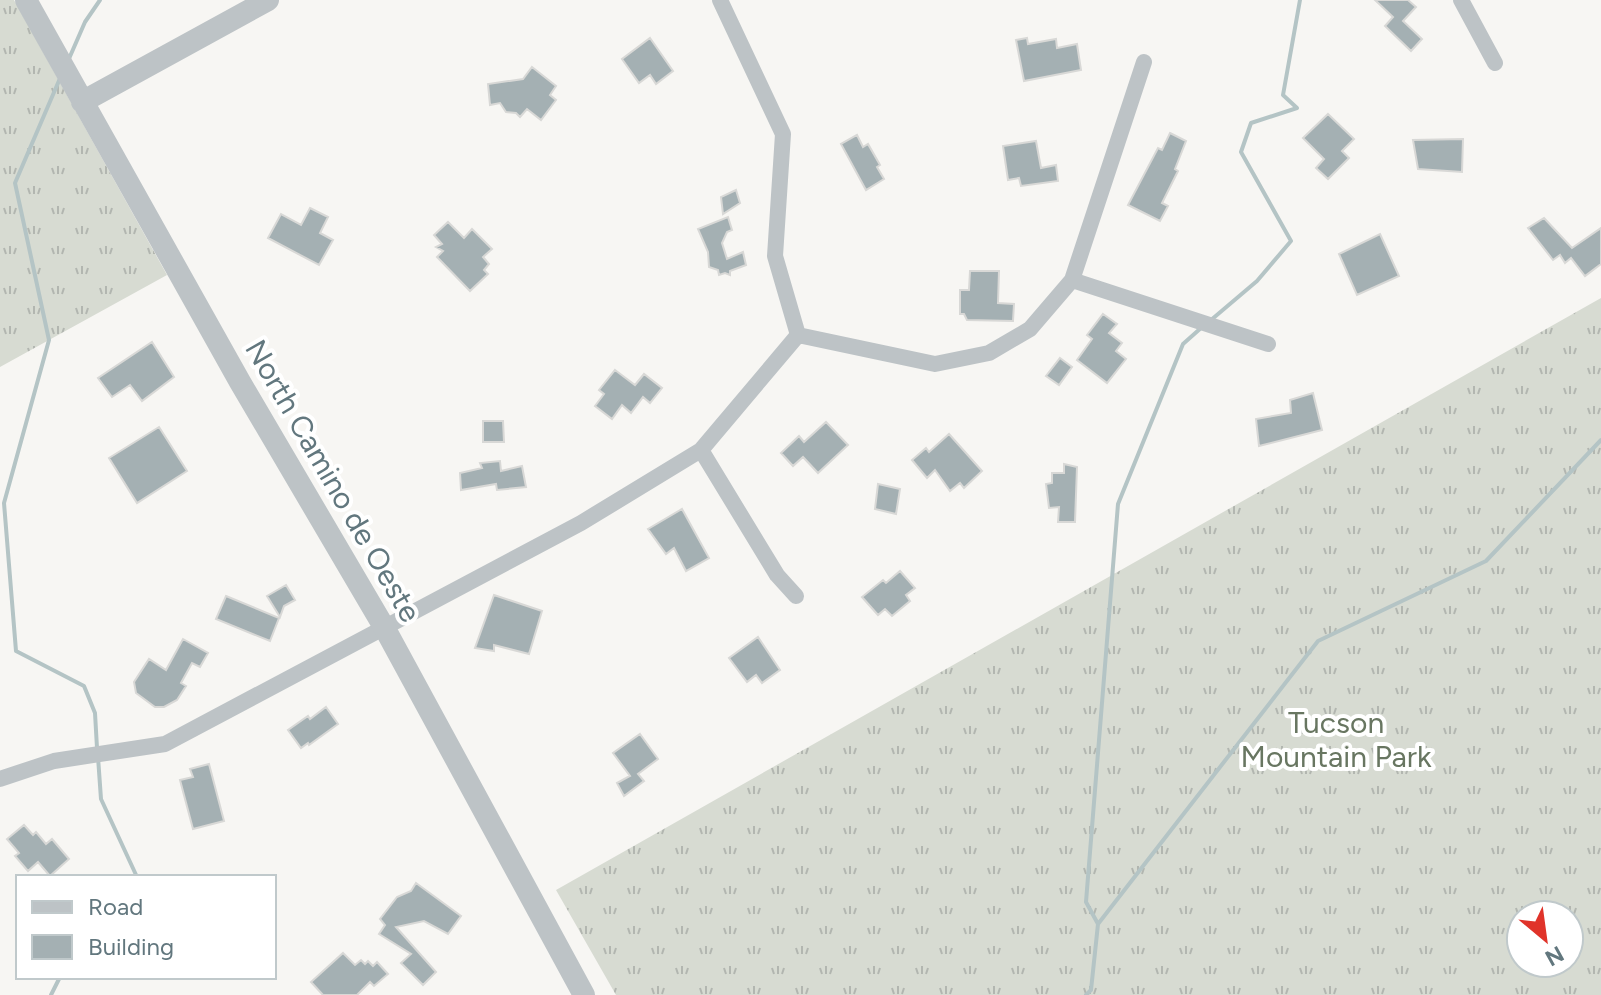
<svg xmlns="http://www.w3.org/2000/svg" width="1601" height="995" font-family="Figtree,sans-serif">
  <style>
    .grass { fill: url(#grass-tufts); fill-rule: evenodd }
    .lines { fill: none; stroke-linecap: round; stroke-linejoin: round }
    .stream { stroke: #b4c4c5; stroke-width: 4 }
    .building { fill: #a4b0b3; stroke: #d8d8d6; stroke-width: 2 }
    .minor { stroke: #bdc3c6; stroke-width: 16 }
    .tertiary { stroke: #bdc3c6; stroke-width: 22 }
    .labels { text-anchor: middle; stroke-width: 8; stroke-linejoin: round; paint-order: stroke }
    .street-label { font-size: 30px; fill: #62777e; stroke: #fff }
    .park-label { font-size: 30px; fill: #687661; stroke: #fff }
  </style>
  <defs>
    <pattern id="grass-tufts" width="24" height="20" patternUnits="userSpaceOnUse" patternTransform="scale(2)"><rect width="24" height="20" fill="#d7dbd2"/><path d="M3 7l-1-3M5 7V3M7 7l1-3M15 17l-1-3M17 17v-4M19 17l1-3" fill="none" stroke="#b2b6b0"/></pattern>
  </defs>
  <rect width="100%" height="100%" fill="#f7f6f3"/>
  <path class="grass" d="M 0,0 L 14,0 L 167,275 L 0,367 Z
    M 1601,298 L 1601,995 L 616,995 L 556,890 ZM 1569,915 L 1569,963 L 1521,963 L 1521,915 Z"/>
  <g class="lines">
    <path class="stream" d="M 68,61 L 85,22 L 100,0
      M 61,76 L 15,183 L 49,340 L 4,503 L 16,651 L 84,686 L 95,713 L 97,748
      M 1211,320 L 1257,281 L 1291,241 L 1241,152 L 1251,123 L 1297,108 L 1283,95 L 1300,0
      M 98,757 L 101,799 L 137,877
      M 1098,924 L 1318,641 L 1486,561 L 1601,440
      M 51,995 L 60,977
      M 1086,995 L 1091,990 L 1098,924 L 1086,902 L 1118,504 L 1183,344 L 1201,328"/>
  </g>
  <path class="building" d="M 1375,0 L 1408,0 L 1416,7 L 1403,21 L 1422,39 L 1411,51 L 1385,26 L 1393,17 Z
    M 650,38 L 673,71 L 656,84 L 650,75 L 639,83 L 622,59 Z
    M 1027,38 L 1028,44 L 1056,39 L 1057,48 L 1077,44 L 1081,70 L 1024,81 L 1016,40 Z
    M 532,67 L 556,86 L 550,95 L 556,100 L 541,120 L 527,109 L 520,117 L 516,113 L 506,112 L 500,103 L 490,105 L 488,84 L 523,79 Z
    M 1328,114 L 1354,139 L 1342,151 L 1349,158 L 1328,179 L 1316,168 L 1324,159 L 1303,138 Z
    M 1170,133 L 1186,141 L 1175,169 L 1178,171 L 1162,203 L 1168,206 L 1160,221 L 1128,205 L 1158,148 L 1162,150 Z
    M 857,135 L 863,147 L 868,144 L 880,165 L 877,167 L 884,179 L 866,190 L 841,144 Z
    M 1463,139 L 1462,172 L 1418,169 L 1413,140 Z
    M 1036,141 L 1041,168 L 1056,165 L 1058,181 L 1021,186 L 1019,178 L 1008,180 L 1003,146 Z
    M 736,190 L 740,203 L 723,214 L 721,197 Z
    M 310,208 L 328,217 L 320,233 L 333,240 L 319,265 L 268,238 L 281,214 L 301,225 Z
    M 728,217 L 732,230 L 727,232 L 722,243 L 727,259 L 743,252 L 746,265 L 730,271 L 730,275 L 725,273 L 719,275 L 718,270 L 709,267 L 708,252 L 698,229 Z
    M 1544,218 L 1572,248 L 1601,228 L 1601,264 L 1585,276 L 1571,258 L 1565,263 L 1560,255 L 1553,260 L 1528,228 Z
    M 448,222 L 464,238 L 472,229 L 492,249 L 483,257 L 489,264 L 484,270 L 488,274 L 470,291 L 437,257 L 443,251 L 436,247 L 442,244 L 434,235 Z
    M 1380,234 L 1399,276 L 1357,295 L 1339,254 Z
    M 970,271 L 999,271 L 998,303 L 1014,304 L 1013,321 L 967,320 L 964,314 L 960,314 L 960,290 L 969,290 Z
    M 1103,314 L 1117,324 L 1109,333 L 1122,343 L 1116,351 L 1126,359 L 1107,383 L 1077,360 L 1092,339 L 1087,335 Z
    M 152,342 L 174,377 L 142,401 L 130,385 L 112,397 L 98,378 Z
    M 1060,358 L 1072,367 L 1059,385 L 1046,376 Z
    M 615,370 L 635,385 L 644,374 L 662,388 L 650,403 L 643,397 L 631,413 L 622,405 L 612,419 L 595,406 L 604,394 L 599,390 Z
    M 1313,393 L 1322,430 L 1259,446 L 1256,419 L 1291,413 L 1290,400 Z
    M 483,421 L 503,421 L 504,442 L 483,442 Z
    M 826,422 L 848,445 L 818,473 L 803,457 L 793,466 L 781,453 L 799,436 L 804,442 Z
    M 159,427 L 187,471 L 137,503 L 109,458 Z
    M 949,434 L 982,471 L 964,488 L 960,483 L 950,491 L 935,470 L 927,478 L 912,460 L 926,448 L 929,452 Z
    M 500,461 L 501,471 L 522,466 L 526,487 L 497,490 L 496,484 L 461,490 L 460,473 L 482,468 L 480,463 Z
    M 1064,464 L 1077,467 L 1075,522 L 1058,522 L 1059,507 L 1049,508 L 1046,484 L 1052,483 L 1052,473 L 1064,473 Z
    M 878,484 L 900,489 L 896,514 L 875,509 Z
    M 682,509 L 709,558 L 686,571 L 674,548 L 666,554 L 648,529 Z
    M 900,571 L 915,588 L 906,595 L 910,601 L 892,616 L 885,609 L 878,615 L 862,597 L 883,580 L 886,583 Z
    M 286,585 L 295,600 L 284,606 L 280,617 L 267,596 Z
    M 494,595 L 542,611 L 529,654 L 494,645 L 494,651 L 475,648 Z
    M 226,596 L 279,618 L 270,641 L 216,619 Z
    M 758,637 L 780,670 L 762,683 L 756,675 L 747,682 L 729,658 Z
    M 183,639 L 208,653 L 200,667 L 192,663 L 181,683 L 186,686 L 177,700 L 164,707 L 155,707 L 136,693 L 134,682 L 149,659 L 166,670 Z
    M 326,707 L 338,724 L 309,745 L 308,743 L 301,748 L 288,730 L 308,716 L 310,719 Z
    M 640,734 L 658,759 L 638,774 L 644,781 L 624,796 L 617,783 L 630,776 L 613,753 Z
    M 209,764 L 224,821 L 193,829 L 180,780 L 193,777 L 190,769 Z
    M 24,825 L 33,835 L 36,832 L 46,844 L 52,839 L 69,859 L 50,876 L 38,862 L 28,871 L 15,856 L 19,853 L 7,839 Z
    M 416,883 L 461,916 L 448,934 L 424,921 L 396,927 L 436,972 L 423,985 L 401,963 L 411,954 L 379,934 L 385,925 L 380,919 L 397,897 L 411,891 Z
    M 343,953 L 355,965 L 361,960 L 365,964 L 368,961 L 373,966 L 377,962 L 388,974 L 374,986 L 370,982 L 357,995 L 323,995 L 311,982 Z"/>
  <g class="lines">
    <path class="minor" d="M 1461,0 L 1495,63
      M 1072,280 L 1144,62
      M 798,335 L 935,364 L 989,353 L 1030,329 L 1072,280 L 1268,344
      M 701,450 L 777,575 L 796,596
      M 0,779 L 54,761 L 165,744 L 581,523 L 701,450 L 798,335 L 775,256 L 783,134 L 720,0"/>
    <path class="tertiary" d="M 26,0 L 240,382 L 384,627 L 584,995
      M 82,102 L 268,0"/>
  </g>
  <g class="labels">
    <g class="street-label">
      <text transform="translate(333 481) rotate(60)" y="10">North Camino de Oeste</text>
    </g>
    <g class="park-label">
      <text x="1336" y="733">Tucson<tspan x="1336" dy="34">Mountain Park</tspan></text>
    </g>
  </g>
  <rect x="16" y="875" width="260" height="104" fill="#ffffff" stroke="#c0c9cb" stroke-width="2"/>
  <rect x="32" y="901" width="40" height="12" fill="#bdc3c6" stroke="#c0c9cb" stroke-width="2"/>
  <text x="88" y="915" font-size="24" fill="#62777e">Road</text>
  <rect x="32" y="935" width="40" height="24" fill="#a4b0b3" stroke="#c0c9cb" stroke-width="2"/>
  <text x="88" y="955" font-size="24" fill="#62777e">Building</text>
  <g transform="translate(1545 939) rotate(151)"><circle r="38" fill="#ffffff" stroke="#c0c9cb" stroke-width="2"/>
  <path d="M0-6L14 30L0 20L-14 30Z" fill="#e0332a"/>
  <text y="-12" font-size="22" font-weight="bold" text-anchor="middle" fill="#62777e">N</text>
  </g>
</svg>
